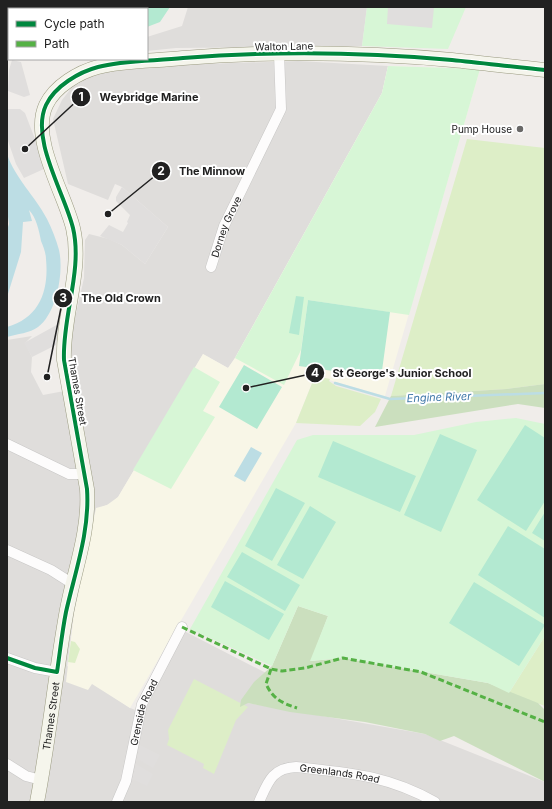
<svg xmlns="http://www.w3.org/2000/svg" width="552" height="809" font-family="Inter,sans-serif">
  <style>
    .residential { fill: #dfdddb }
    .education { fill: #f8f6e7 }
    .grass { fill: #ddeec7 }
    .forest { fill: #cbdfbe }
    .park { fill: #d7f6d6 }
    .pitch { fill: #b3e9d1 }
    .parking { fill: #e0dedd }
    .water { fill: #bcdde4 }
    .lines { fill: none; stroke-linecap: round; stroke-linejoin: round }
    .stream { stroke: #bcdde4; stroke-width: 2.5 }
    .street-casing { stroke: #c8c7c6; stroke-width: 11 }
    .secondary-casing { stroke: #9a9a80; stroke-width: 15 }
    .street { stroke: #fdfcfc; stroke-width: 10 }
    .secondary { stroke: #f5f5ec; stroke-width: 14 }
    .quiet { stroke: #55b145; stroke-width: 3; stroke-dasharray: 6 3; stroke-linecap: butt }
    .cycleway-casing { stroke: #fff; stroke-width: 6 }
    .cycleway { stroke: #00873e; stroke-width: 4 }
    .poi-dot { fill: #696867; stroke: #fff; stroke-width: 1.5 }
    .labels { text-anchor: middle; stroke-width: 4; stroke-linejoin: round; paint-order: stroke }
    .street-label { font-size: 10px; fill: #212121; stroke: #fff }
    .poi-label { font-size: 10px; fill: #212121; stroke: #fff; text-anchor: end }
    .water-label { font-size: 11px; font-style: italic; fill: #4078a9; stroke: #fff }
    .leader { fill: none; stroke: #212121; stroke-width: 1.5 }
    .callout-dot { fill: #212121; stroke: #fff; stroke-width: 1.5 }
    .mark-label { font-size: 12px; text-anchor: middle; font-weight: bold; fill: #fff }
    .callout-label { font-size: 11px; text-anchor: middle; font-weight: bold; fill: #212121; stroke: #fff; stroke-width: 4; stroke-linejoin: round; paint-order: stroke }
  </style>
  <rect width="100%" height="100%" fill="#f0edea"/>
  <path class="residential" d="M 188,7 L 367,7 L 362,46 L 176,48 L 147,51 L 147,37 L 182,26 Z
    M 298,61 L 388,66 L 382,93 L 235,358 L 228,368 L 203,354 L 118,497 L 112,503 L 102,507 L 92,523 L 74,614 L 67,666 L 130,708 L 144,713 L 184,631 L 266,673 L 248,703 L 425,734 L 545,782 L 545,802 L 7,802 L 7,340 L 32,336 L 25,343 L 32,357 L 31,372 L 43,395 L 75,389 L 70,340 L 84,278 L 85,240 L 89,234 L 109,239 L 122,245 L 145,264 L 168,227 L 122,187 L 115,184 L 108,200 L 68,184 L 53,119 L 62,100 L 76,82 L 107,72 L 174,65 Z"/>
  <path class="education" d="M 388,66 L 480,69 L 385,396 L 315,376 L 296,423 L 130,708 L 92,684 L 88,690 L 66,682 L 74,614 L 96,508 L 107,505 L 118,497 L 203,354 L 228,368 L 235,358 L 382,93 Z"/>
  <path class="grass" d="M 467,139 L 545,148 L 545,384 L 507,389 L 391,396 Z
    M 315,376 L 330,379 L 329,381 L 336,386 L 381,399 L 375,412 L 360,426 L 296,423 Z
    M 545,636 L 545,706 L 509,693 Z
    M 71,641 L 75,642 L 80,649 L 75,663 L 68,662 Z
    M 194,679 L 248,707 L 236,720 L 214,774 L 203,768 L 204,764 L 167,745 L 169,739 L 168,730 Z"/>
  <path class="forest" d="M 545,384 L 545,408 L 518,404 L 375,427 L 391,396 L 507,389 Z
    M 298,606 L 328,616 L 311,661 L 343,658 L 488,683 L 538,703 L 545,710 L 545,782 L 454,736 L 440,741 L 425,734 L 365,722 L 290,712 L 248,703 L 240,707 L 241,700 L 254,682 L 272,666 Z"/>
  <path class="park" d="M 367,7 L 466,7 L 448,49 L 362,46 Z
    M 388,66 L 480,69 L 409,315 L 308,300 L 301,350 L 284,385 L 235,358 L 382,93 Z
    M 194,367 L 220,382 L 203,411 L 215,417 L 171,489 L 133,470 Z
    M 516,418 L 545,424 L 545,636 L 509,693 L 488,683 L 343,658 L 310,661 L 328,616 L 298,606 L 272,666 L 190,629 L 297,440 L 313,435 L 414,435 L 476,422 Z"/>
  <path class="pitch" d="M 36,7 L 170,7 L 160,22 L 147,27 L 147,9 L 35,9 Z
    M 296,296 L 304,297 L 299,335 L 289,333 Z
    M 308,300 L 390,312 L 381,378 L 299,366 Z
    M 244,365 L 282,387 L 257,429 L 219,407 Z
    M 525,425 L 545,438 L 545,501 L 526,531 L 477,500 Z
    M 440,434 L 477,450 L 441,532 L 404,515 Z
    M 333,441 L 416,476 L 400,512 L 318,477 Z
    M 276,488 L 305,503 L 272,561 L 245,546 Z
    M 310,506 L 336,522 L 303,579 L 277,565 Z
    M 545,512 L 545,541 L 532,533 Z
    M 508,526 L 545,549 L 545,618 L 478,575 Z
    M 242,552 L 300,585 L 285,611 L 227,577 Z
    M 225,581 L 284,614 L 269,640 L 211,607 Z
    M 474,582 L 545,625 L 519,666 L 449,623 Z"/>
  <path class="parking" d="M 388,7 L 434,7 L 432,28 L 387,24 Z
    M 12,60 L 21,62 L 30,95 L 24,97 L 8,91 L 9,70 Z
    M 7,109 L 20,109 L 25,113 L 46,168 L 24,178 L 16,164 L 7,138 Z
    M 122,187 L 168,227 L 145,264 L 122,245 L 100,236 L 109,225 L 123,232 L 128,223 L 127,222 L 130,215 L 116,201 L 116,197 Z
    M 62,322 L 56,345 L 32,357 L 24,343 Z
    M 140,745 L 160,755 L 153,768 L 137,759 Z
    M 136,764 L 153,774 L 147,786 L 132,779 Z"/>
  <path class="water" d="M 7,154 C 15,178 35,196 47,219 C 52,229 56,239 59,250 C 64,271 57,313 38,327 C 30,333 17,334 7,337 L 7,327 C 40,318 49,290 46,259 C 46,253 43,246 41,241 C 39,230 36,217 29,210 L 32,221 L 23,222 L 21,252 L 7,297 L 7,230 L 9,224 L 7,209 Z
    M 251,447 L 262,453 L 245,482 L 234,476 Z"/>
  <g class="lines">
    <path class="stream" d="M 335,383 L 390,399 L 545,393"/>
    <defs>
      <g id="street">
        <path id="s1" d="M 211,267 L 224,226 L 281,109 L 279,53"/>
        <path d="M 7,444 L 69,474 L 85,474"/>
        <path d="M 7,550 L 51,570 L 73,584"/>
        <path d="M 7,658 L 35,668 L 57,672"/>
        <path d="M 7,764 L 26,776 L 41,780"/>
        <path id="s2" d="M 117,802 L 126,781 L 142,704 L 182,627"/>
        <path id="s3" d="M 259,802 C 268,782 272,768 296,767 C 350,773 387,775 435,802"/>
      </g>
      <g id="secondary">
        <path id="s4" d="M 37,802 C 49,740 55,677 66,615 C 73,573 90,533 87,489 L 64,360 C 62,317 83,270 73,228 C 65,194 30,139 46,105 C 55,86 79,72 98,67 C 123,60 157,61 183,58 C 272,51 363,52 452,60 C 483,63 514,67 545,70"/>
      </g>
    </defs>
    <use href="#street" class="street-casing"/>
    <use href="#secondary" class="secondary-casing"/>
    <use href="#street" class="street"/>
    <use href="#secondary" class="secondary"/>
    <path class="quiet" d="M 28,9 L 29,7
      M 12,60 L 12,59
      M 182,627 L 271,669 L 282,671 L 305,668 L 343,658 L 421,672 L 545,722
      M 271,669 L 266,684 C 273,699 282,703 297,708"/>
    <defs>
      <path id="cycleway" d="M 7,658 L 35,668 L 57,672 C 60,652 62,632 66,612 C 75,572 90,531 87,489 L 64,360 C 62,317 83,270 73,228 C 65,194 30,139 46,105 C 55,86 79,72 98,67 C 123,60 157,61 183,58 C 272,51 363,52 452,60 C 483,63 514,67 545,70"/>
    </defs>
    <use href="#cycleway" class="cycleway-casing"/>
    <use href="#cycleway" class="cycleway"/>
  </g>
  <circle class="poi-dot" cx="520" cy="129" r="4"/>
  <g class="labels">
    <g class="street-label">
      <text transform="translate(284 46) rotate(-1)" y="4">Walton Lane</text>
      <text dy="4" stroke="none"><textPath href="#s1" startOffset="43">Dorney Grove</textPath></text>
      <text transform="translate(78 391) rotate(80)" y="4">Thames Street</text>
      <text dy="4" stroke="none"><textPath href="#s2" startOffset="94">Grenside Road</textPath></text>
      <text dy="4" stroke="none"><textPath href="#s4" startOffset="87">Thames Street</textPath></text>
      <text dy="4" stroke="none"><textPath href="#s3" startOffset="99">Greenlands Road</textPath></text>
    </g>
    <g class="poi-label">
      <text x="512" y="133">Pump House</text>
    </g>
    <g class="water-label">
      <text transform="translate(439 397) rotate(-2)" y="4">Engine River</text>
    </g>
  </g>
  <path class="leader" d="M25 149L81 97M108 214L161 171M47 377L63 298M246 388L315 373"/>
  <g class="callout-dot">
    <circle cx="25" cy="149" r="4"/>
    <circle cx="108" cy="214" r="4"/>
    <circle cx="47" cy="377" r="4"/>
    <circle cx="246" cy="388" r="4"/>
    <circle cx="81" cy="97" r="10"/>
    <circle cx="161" cy="171" r="10"/>
    <circle cx="63" cy="298" r="10"/>
    <circle cx="315" cy="373" r="10"/>
  </g>
  <g class="mark-label">
    <text x="81" y="101">1</text>
    <text x="161" y="175">2</text>
    <text x="63" y="302">3</text>
    <text x="315" y="377">4</text>
  </g>
  <g class="callout-label">
    <text x="149" y="101">Weybridge Marine</text>
    <text x="212" y="175">The Minnow</text>
    <text x="121" y="302">The Old Crown</text>
    <text x="402" y="377">St George's Junior School</text>
  </g>
  <rect width="552" height="809" fill="none" stroke="#212121" stroke-width="16"/>
  <rect x="8" y="8" width="140" height="52" fill="#ffffff" stroke="#a6a6a6"/>
  <rect x="16" y="21" width="20" height="6" fill="#00873e" stroke="#a6a6a6"/>
  <text x="44" y="28" font-size="12" fill="#212121">Cycle path</text>
  <rect x="16" y="41" width="20" height="6" fill="#55b145" stroke="#a6a6a6"/>
  <text x="44" y="48" font-size="12" fill="#212121">Path</text>
</svg>
